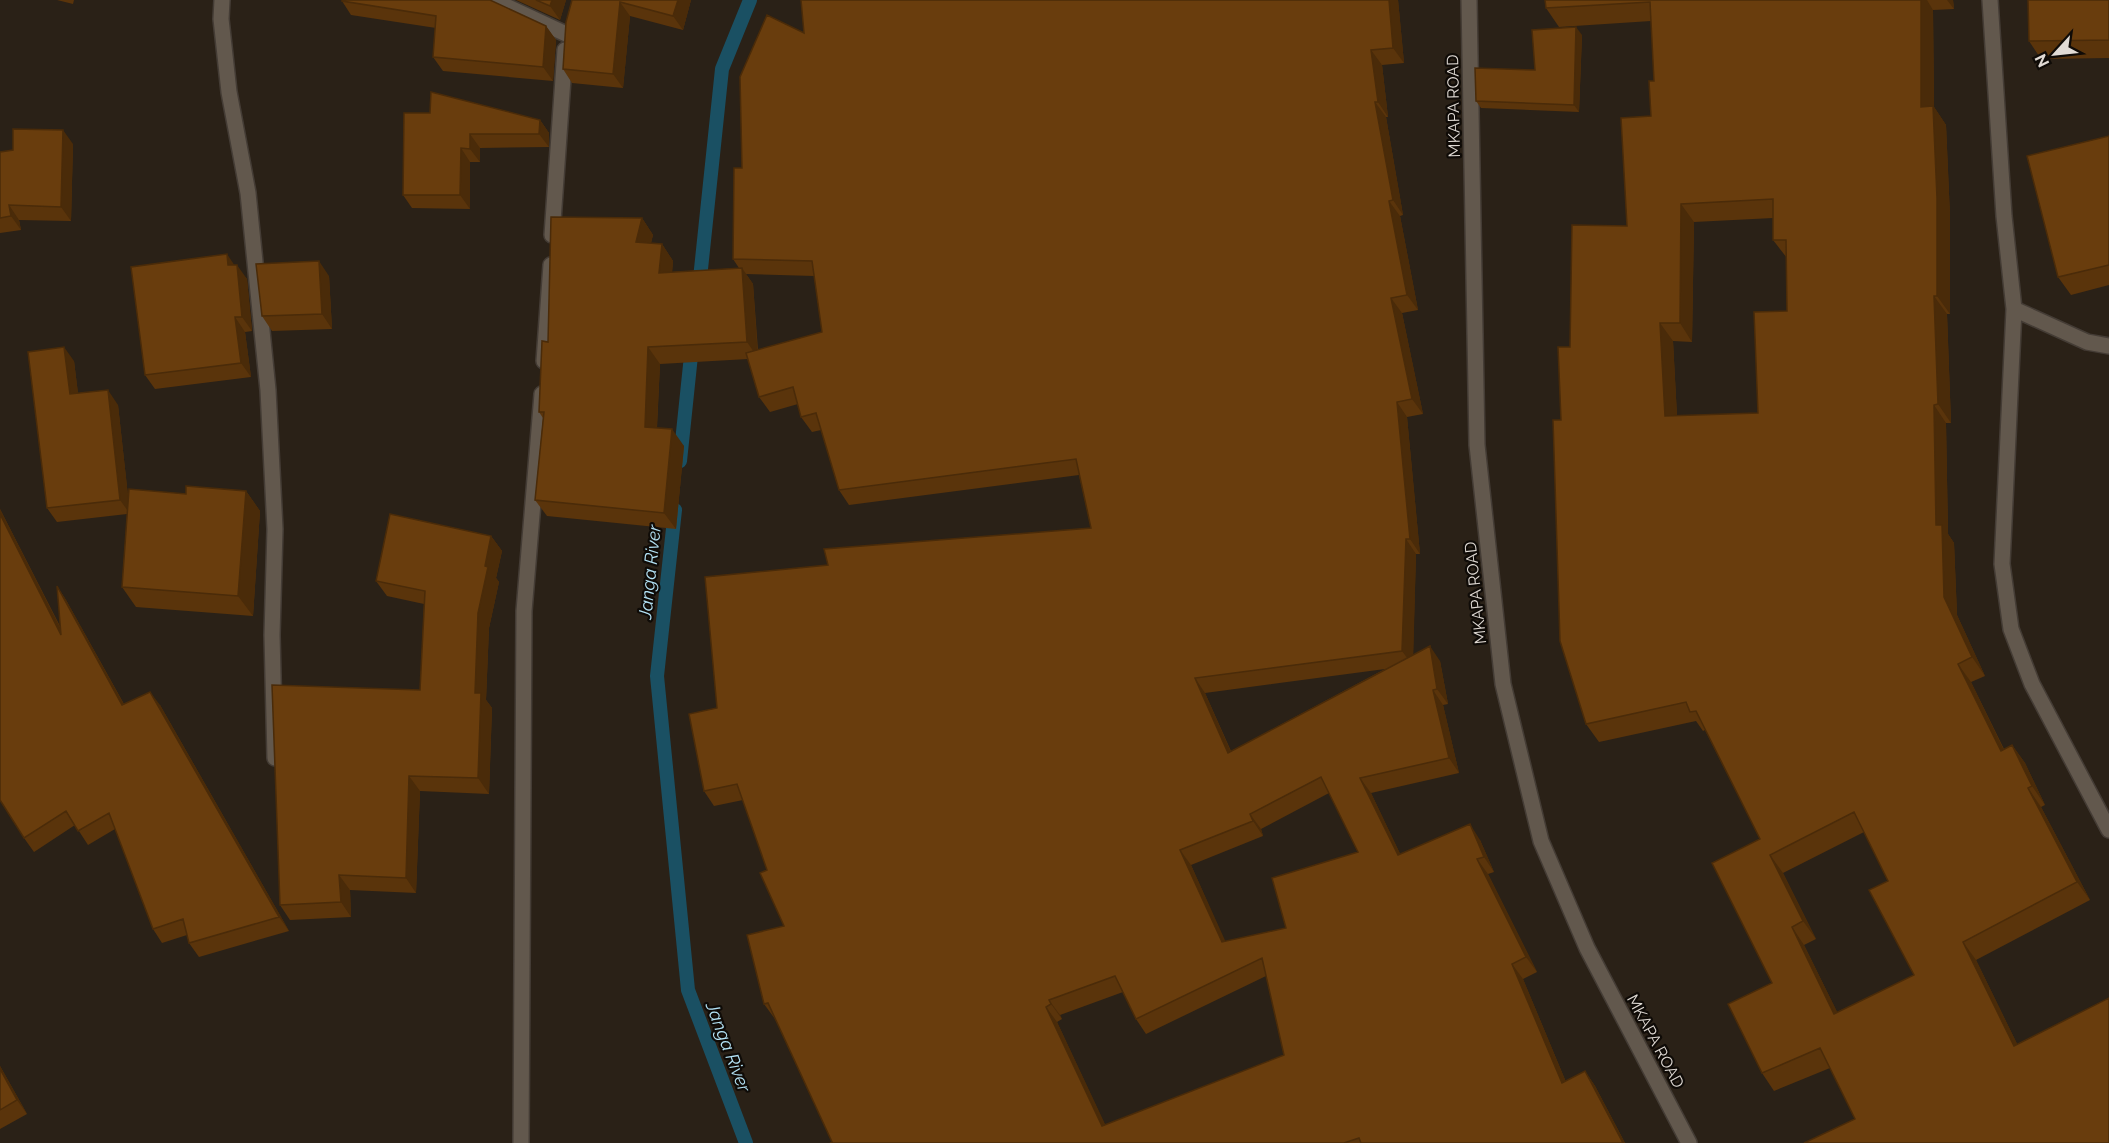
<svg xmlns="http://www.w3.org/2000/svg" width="2109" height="1143" font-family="Raleway,sans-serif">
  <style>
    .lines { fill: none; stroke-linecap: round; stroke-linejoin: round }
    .stream { stroke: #1a5063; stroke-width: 14 }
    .street-casing { stroke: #443c35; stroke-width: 18 }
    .street { stroke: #62584d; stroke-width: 15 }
    .wall { fill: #5a340b; fill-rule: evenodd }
    .shaded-wall { fill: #4a2b09 }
    .building { fill: #693d0d; stroke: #4a2b09; stroke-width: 1.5; fill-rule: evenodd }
    .labels { text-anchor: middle; stroke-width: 4.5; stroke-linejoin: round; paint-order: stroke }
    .street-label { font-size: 16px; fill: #e1dbd5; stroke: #0f0b07 }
    .water-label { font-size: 18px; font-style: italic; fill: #b4e3f6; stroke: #0f0b07 }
  </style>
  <rect width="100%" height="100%" fill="#2a2117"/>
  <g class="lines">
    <path class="stream" d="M 699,288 L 722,69 L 750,0
      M 680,461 L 692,346
      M 675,510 L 657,676 L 688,990 L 746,1143"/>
    <defs>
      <path id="street" d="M 222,0 L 221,19 L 229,92 L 248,193 L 268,390 L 275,529 L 272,635 L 275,758
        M 493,0 L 566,34
        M 1469,0 L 1477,445 L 1503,684 L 1541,841 L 1587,948 L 1689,1143
        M 1990,0 L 2004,216 L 2014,309 L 2002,564 L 2011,629 L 2032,684 L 2109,830
        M 552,235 L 565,50
        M 2014,309 L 2087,342 L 2109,346
        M 544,361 L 551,265
        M 521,1143 L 524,611 L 542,394"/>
    </defs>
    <use href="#street" class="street-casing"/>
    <use href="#street" class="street"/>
  </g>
  <path class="wall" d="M 57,0 L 74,0 L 73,4 Z
    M 516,0 L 566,0 L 560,20 Z
    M 572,0 L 691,0 L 683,30 L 630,16 L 623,88 L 572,83 L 563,69 Z
    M 1398,0 L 1404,63 L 1382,65 L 1388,117 L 1386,117 L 1403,215 L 1400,216 L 1418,310 L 1402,313 L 1423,414 L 1407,417 L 1420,554 L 1416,554 L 1413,654 L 1440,661 L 1448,704 L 1443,705 L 1459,773 L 1371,793 L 1400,854 L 1480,840 L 1494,872 L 1488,874 L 1537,972 L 1523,979 L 1566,1082 L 1585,1071 L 1595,1086 L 1625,1143 L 830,1143 L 832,1142 L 775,1019 L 764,1004 L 784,926 L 767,870 L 743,800 L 714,806 L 704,791 L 717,708 L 828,565 L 1091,528 L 1079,475 L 849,505 L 839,490 L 821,430 L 812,432 L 801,417 L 798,404 L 770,412 L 759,397 L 748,359 L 660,364 L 657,428 L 684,446 L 676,529 L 547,516 L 535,500 L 543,418 L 539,412 L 548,342 L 642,218 L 653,235 L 651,243 L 662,244 L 673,261 L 672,272 L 739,268 L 733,259 L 742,168 L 804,33 ZM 746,274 L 814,276 L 822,332 L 758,350 L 753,284 ZM 1385,669 L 1231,751 L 1205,693 ZM 1329,793 L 1358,852 L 1286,928 L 1225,942 L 1191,865 L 1263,836 L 1261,829 ZM 1266,976 L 1284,1055 L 1105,1125 L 1057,1022 L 1062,1019 L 1060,1015 L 1123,992 L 1136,1019 L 1146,1034 Z
    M 1545,0 L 1953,0 L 1954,9 L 1933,10 L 1934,107 L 1946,125 L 1950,216 L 1950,314 L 1947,314 L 1951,423 L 1946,423 L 1948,534 L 1954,543 L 1957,615 L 1985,676 L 1971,682 L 2004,749 L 2012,745 L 2025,763 L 2045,805 L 2041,807 L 2090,900 L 1976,960 L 2017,1044 L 2109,1143 L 1855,1119 L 1830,1068 L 1774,1091 L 1762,1073 L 1772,983 L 1760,839 L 1705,730 L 1703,731 L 1696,721 L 1599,742 L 1586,724 L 1561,420 L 1570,347 L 1627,226 L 1651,116 L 1654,81 L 1651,21 L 1559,27 L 1546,8 ZM 1773,218 L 1773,240 L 1787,258 L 1787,311 L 1758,413 L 1677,416 L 1673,341 L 1692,342 L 1694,222 ZM 1864,832 L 1888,881 L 1914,975 L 1837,1012 L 1804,945 L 1816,939 L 1783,873 Z
    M 2109,0 L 2109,58 L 2041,59 L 2029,41 Z
    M 342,1 L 546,26 L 556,40 L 553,81 L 443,71 L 433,57 L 436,28 L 351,15 Z
    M 1582,35 L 1579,112 L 1481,108 L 1476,101 L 1535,70 Z
    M 404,113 L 540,120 L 549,133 L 549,147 L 480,148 L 480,162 L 470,162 L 470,209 L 412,208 L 403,195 Z
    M 2109,136 L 2109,285 L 2071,295 L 2058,277 Z
    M 73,144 L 71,221 L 19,220 L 21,230 L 0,233 L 0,152 Z
    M 234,265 L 247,279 L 252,331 L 245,332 L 251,377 L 155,389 L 145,375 Z
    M 329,276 L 332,329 L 272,331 L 262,316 Z
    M 74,361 L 78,394 L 118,405 L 128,496 L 246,491 L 260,511 L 253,616 L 136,607 L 122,587 L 127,514 L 57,522 L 47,508 Z
    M 0,509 L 61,628 L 57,586 L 66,600 L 124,704 L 160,705 L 289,931 L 199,957 L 189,943 L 187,935 L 162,943 L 153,929 L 115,829 L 88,845 L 75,825 L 34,852 L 24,838 Z
    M 491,536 L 502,551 L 496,578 L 499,582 L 489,628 L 486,700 L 492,708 L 489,794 L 420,791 L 416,893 L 350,890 L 351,917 L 290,920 L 280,905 L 420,690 L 424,604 L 387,596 L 376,581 Z
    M 0,1066 L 27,1114 L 0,1129 Z"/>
  <path class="shaded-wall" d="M 552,0 L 566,0 L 560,20 L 550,6 Z
    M 678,0 L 691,0 L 683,30 L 673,16 Z
    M 1389,0 L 1398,0 L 1404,63 L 1393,48 Z
    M 1921,0 L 1927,0 L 1933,10 L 1934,107 L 1946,125 L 1950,216 L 1950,314 L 1937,296 L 1921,107 Z
    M 1947,0 L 1953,0 L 1954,9 Z
    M 620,2 L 630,16 L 623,88 L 613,74 Z
    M 546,26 L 556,40 L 553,81 L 543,67 Z
    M 1576,27 L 1582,35 L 1579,112 L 1574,105 Z
    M 1371,50 L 1382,65 L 1388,117 L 1378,102 Z
    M 1375,102 L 1386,117 L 1403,215 L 1393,200 Z
    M 540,120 L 549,133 L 549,147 L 539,134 Z
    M 63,130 L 73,144 L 71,221 L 61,207 Z
    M 470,134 L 480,148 L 480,162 L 470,149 Z
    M 461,148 L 470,162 L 470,209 L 460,195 Z
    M 1389,201 L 1400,216 L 1418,310 L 1407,295 Z
    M 1681,204 L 1694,222 L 1692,342 L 1680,323 Z
    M 9,205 L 19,220 L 21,230 L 11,216 Z
    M 642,218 L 653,235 L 647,258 L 636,242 Z
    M 662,244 L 673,261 L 671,289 L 659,273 Z
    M 227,254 L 237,269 L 228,265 Z
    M 319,261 L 329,276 L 332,329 L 322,314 Z
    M 237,265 L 247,279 L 252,331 L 242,317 Z
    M 742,268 L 753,284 L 758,358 L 747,342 Z
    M 1934,296 L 1947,314 L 1951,423 L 1938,404 Z
    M 1391,298 L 1402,313 L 1423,414 L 1412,399 Z
    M 235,317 L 245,332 L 251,377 L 241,363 Z
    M 1660,323 L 1673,341 L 1678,435 L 1665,416 Z
    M 64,347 L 74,361 L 80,409 L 70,394 Z
    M 648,347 L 660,364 L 656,443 L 645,427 Z
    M 108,390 L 118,405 L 130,514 L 120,500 Z
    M 1397,402 L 1407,417 L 1420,554 L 1410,539 Z
    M 1934,405 L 1946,423 L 1948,534 L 1954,543 L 1957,615 L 1985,676 L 1972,657 L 1944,597 L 1936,525 Z
    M 672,429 L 684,446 L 676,529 L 664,513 Z
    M 246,491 L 260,511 L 253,616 L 238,596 Z
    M 0,509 L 71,649 L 61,635 L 0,514 Z
    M 491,536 L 502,551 L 496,578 L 499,582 L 489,628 L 486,700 L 492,708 L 489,794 L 478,778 L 475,693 L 478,613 L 485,566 Z
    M 1406,539 L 1416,554 L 1413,666 L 1402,651 Z
    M 57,586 L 66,600 L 132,719 L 122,705 Z
    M 1430,646 L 1440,661 L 1448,704 L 1437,689 Z
    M 1958,664 L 1971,682 L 2013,769 L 2001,751 Z
    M 1195,678 L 1205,693 L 1238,768 L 1228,753 Z
    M 1433,690 L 1443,705 L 1459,773 L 1449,758 Z
    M 150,692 L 160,705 L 289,931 L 279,917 Z
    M 2012,745 L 2025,763 L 2045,805 L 2032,786 Z
    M 409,776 L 420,791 L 416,893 L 406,878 Z
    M 1360,778 L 1371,793 L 1408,870 L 1398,855 Z
    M 2028,788 L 2041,807 L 2090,900 L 2077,882 Z
    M 1250,814 L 1261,829 L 1263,836 L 1253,821 Z
    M 1470,824 L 1480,840 L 1494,872 L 1484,857 Z
    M 1180,850 L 1191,865 L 1233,958 L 1222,942 Z
    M 1770,855 L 1783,873 L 1816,939 L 1803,921 Z
    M 1477,859 L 1488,874 L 1537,972 L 1526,957 Z
    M 339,875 L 350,890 L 351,917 L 341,902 Z
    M 1792,927 L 1804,945 L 1847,1032 L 1834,1014 Z
    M 1963,942 L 1976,960 L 2027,1064 L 2014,1046 Z
    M 1512,964 L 1523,979 L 1573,1099 L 1562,1083 Z
    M 1049,1000 L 1060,1015 L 1062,1019 L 1051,1004 Z
    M 1046,1007 L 1057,1022 L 1113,1141 L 1102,1126 Z
    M 0,1066 L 27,1114 L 17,1100 L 0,1069 Z
    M 1585,1071 L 1595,1086 L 1625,1143 L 1623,1143 Z"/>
  <path class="building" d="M 342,0 L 490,0 L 546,26 L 543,67 L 433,57 L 436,16 L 342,1 Z
    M 536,0 L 552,0 L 550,6 Z
    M 572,0 L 678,0 L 673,16 L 620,2 L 613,74 L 563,69 L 566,22 Z
    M 801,0 L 1389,0 L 1393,48 L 1371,50 L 1378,102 L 1375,102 L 1393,200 L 1389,201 L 1407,295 L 1391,298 L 1412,399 L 1397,402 L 1410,539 L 1406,539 L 1402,651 L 1195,678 L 1228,753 L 1430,646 L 1437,689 L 1433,690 L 1449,758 L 1360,778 L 1398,855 L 1470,824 L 1484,857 L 1477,859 L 1526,957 L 1512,964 L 1562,1083 L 1585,1071 L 1623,1143 L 1361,1143 L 1359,1138 L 1344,1143 L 830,1143 L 832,1142 L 768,1003 L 764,1004 L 747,935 L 784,926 L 760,873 L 767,870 L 737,784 L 704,791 L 689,714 L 717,708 L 705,577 L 828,565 L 824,549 L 1091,528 L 1076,459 L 839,490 L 816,413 L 801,417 L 793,387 L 759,397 L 746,353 L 822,332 L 812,261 L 733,259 L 734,168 L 742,168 L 740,77 L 767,15 L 804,33 ZM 1321,777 L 1358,852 L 1272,878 L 1286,928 L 1222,942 L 1180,850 L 1253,821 L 1250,814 ZM 1262,958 L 1284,1055 L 1102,1126 L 1046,1007 L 1051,1004 L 1049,1000 L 1115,976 L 1136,1019 Z
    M 1545,0 L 1921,0 L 1921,107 L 1933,106 L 1937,198 L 1937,296 L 1934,296 L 1938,404 L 1934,405 L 1936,525 L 1942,525 L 1944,597 L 1972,657 L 1958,664 L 2001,751 L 2012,745 L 2032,786 L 2028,788 L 2077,882 L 1963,942 L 2014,1046 L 2109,998 L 2109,1143 L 1804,1143 L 1855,1119 L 1820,1048 L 1762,1073 L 1728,1004 L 1772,983 L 1712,863 L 1760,839 L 1696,711 L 1690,712 L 1686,702 L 1586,724 L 1560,641 L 1553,420 L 1561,420 L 1558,347 L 1570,347 L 1572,225 L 1627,226 L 1621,118 L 1651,116 L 1649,81 L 1654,81 L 1650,2 L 1546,8 ZM 1773,199 L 1773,240 L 1786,240 L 1787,311 L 1754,312 L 1758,413 L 1665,416 L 1660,323 L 1680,323 L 1681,204 ZM 1854,812 L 1888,881 L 1869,890 L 1914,975 L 1834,1014 L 1792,927 L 1803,921 L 1770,855 Z
    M 2028,0 L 2109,0 L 2109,40 L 2029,41 Z
    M 1576,27 L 1574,105 L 1476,101 L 1475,68 L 1535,70 L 1532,30 Z
    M 431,92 L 540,120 L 539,134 L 470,134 L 470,149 L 461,148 L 460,195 L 403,195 L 404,113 L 430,113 Z
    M 13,129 L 63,130 L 61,207 L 9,205 L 11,216 L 0,218 L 0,152 L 13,150 Z
    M 2109,136 L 2109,265 L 2058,277 L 2027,156 Z
    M 551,217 L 642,218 L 636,242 L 662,244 L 659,273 L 742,268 L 747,342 L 648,347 L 645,427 L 672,429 L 664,513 L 535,500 L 544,412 L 539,412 L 542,341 L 548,342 Z
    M 227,254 L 228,265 L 237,265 L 242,317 L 235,317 L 241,363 L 145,375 L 131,267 Z
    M 319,261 L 322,314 L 262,316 L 256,264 Z
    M 64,347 L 70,394 L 108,390 L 120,500 L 47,508 L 28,352 Z
    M 186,486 L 246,491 L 238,596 L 122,587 L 129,489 L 186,494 Z
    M 0,514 L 61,635 L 57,586 L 122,705 L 150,692 L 279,917 L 189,943 L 183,919 L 153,929 L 109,813 L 78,831 L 66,811 L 24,838 L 0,800 Z
    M 390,514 L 491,536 L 485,566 L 488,567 L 478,613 L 475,693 L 481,693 L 478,778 L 409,776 L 406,878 L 339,875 L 341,902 L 280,905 L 272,685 L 420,690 L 425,591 L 376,581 Z
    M 0,1069 L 17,1100 L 0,1110 Z"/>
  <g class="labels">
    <g class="street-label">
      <text transform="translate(1453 106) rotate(-91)" y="6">MKAPA ROAD</text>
      <text transform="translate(1475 593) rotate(-96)" y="6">MKAPA ROAD</text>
      <text transform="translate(1656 1041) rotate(62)" y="6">MKAPA ROAD</text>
    </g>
    <g class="water-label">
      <text transform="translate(650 572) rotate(-84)" y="6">Janga River</text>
      <text transform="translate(728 1047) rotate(69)" y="6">Janga River</text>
    </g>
  </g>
  <g transform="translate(2055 54) rotate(243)" stroke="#0f0b07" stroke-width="4.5" paint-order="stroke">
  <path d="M0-4.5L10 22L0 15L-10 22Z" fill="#e1dbd5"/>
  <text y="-9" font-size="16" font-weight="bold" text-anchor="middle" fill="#e1dbd5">N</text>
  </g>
</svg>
